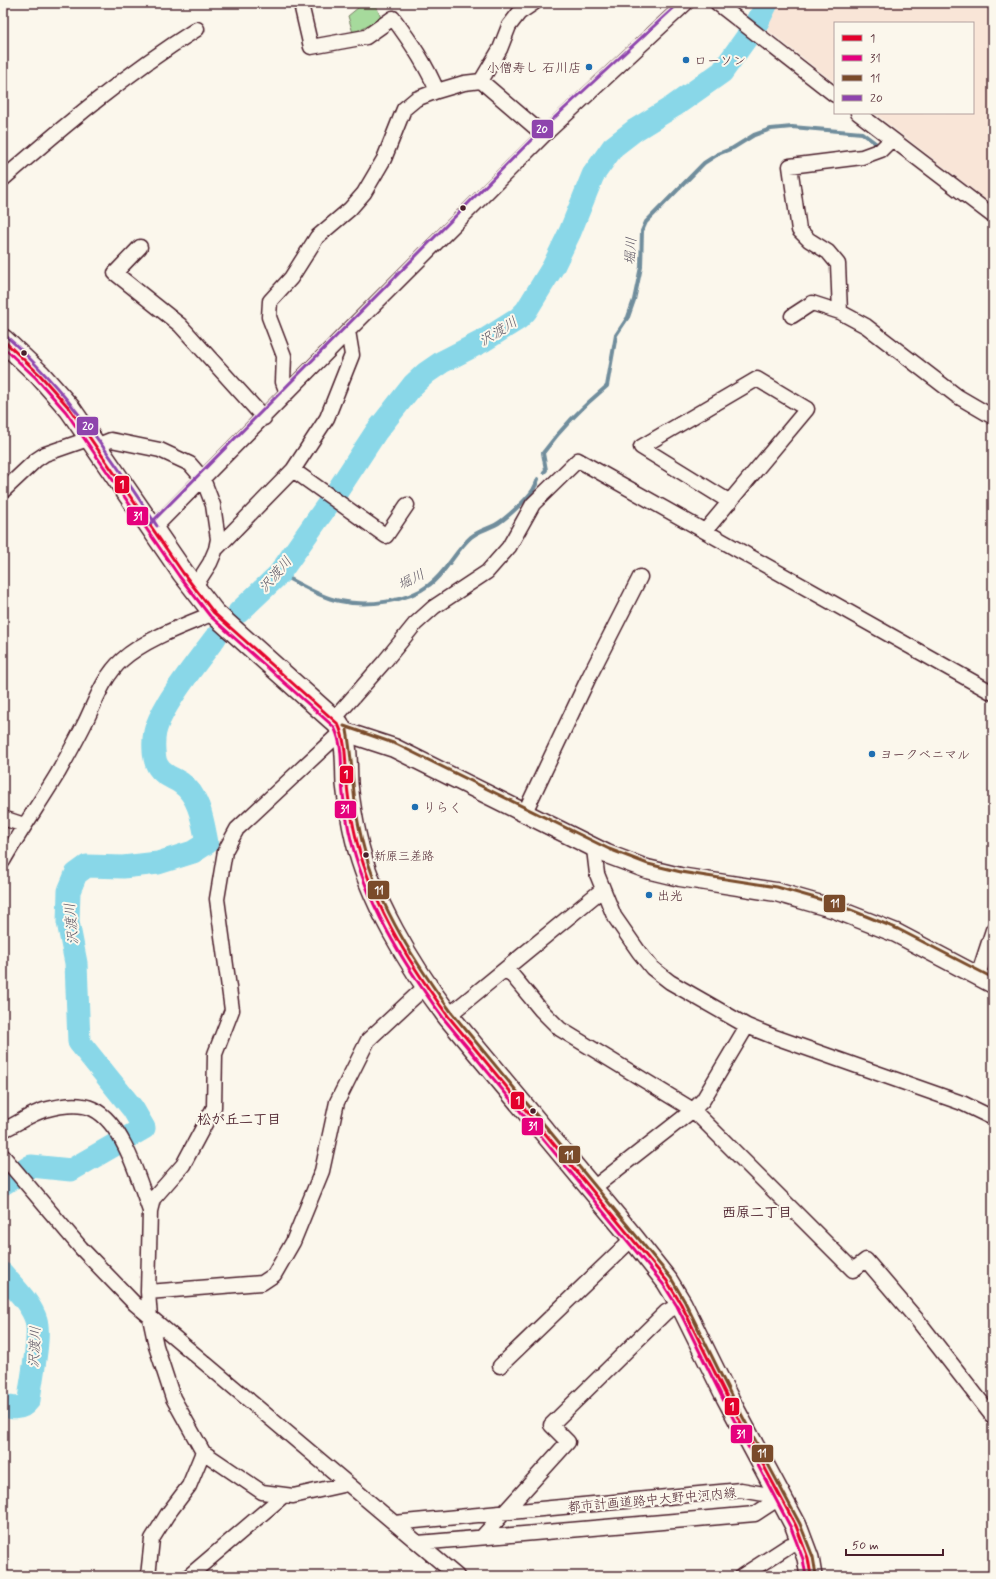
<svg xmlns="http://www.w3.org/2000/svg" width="996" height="1579" font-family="Mynerve,'Klee One',sans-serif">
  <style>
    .built { fill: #f9e5d7 }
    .green { fill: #a6da9c; stroke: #787c64 }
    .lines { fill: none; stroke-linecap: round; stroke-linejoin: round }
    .stream { stroke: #708d9c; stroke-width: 4 }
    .river { stroke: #89d7e8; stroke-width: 23 }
    .minor-casing { stroke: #4a1f2b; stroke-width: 17 }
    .major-casing { stroke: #4a1f2b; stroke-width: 21 }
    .highway-casing { stroke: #4a1f2b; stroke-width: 24 }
    .minor { stroke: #fbf7ec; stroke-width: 14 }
    .major { stroke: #fbf7ec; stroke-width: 18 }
    .highway { stroke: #fbf7ec; stroke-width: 21 }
    .bus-1-casing { stroke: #fbf7ec; stroke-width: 6 }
    .bus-2-casing { stroke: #fbf7ec; stroke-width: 6 }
    .bus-3-casing { stroke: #fbf7ec; stroke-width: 6 }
    .bus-4-casing { stroke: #fbf7ec; stroke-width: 6 }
    .bus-1 { stroke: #e4002b; stroke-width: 3 }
    .bus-2 { stroke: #e5007d; stroke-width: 3 }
    .bus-3 { stroke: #7a4b2a; stroke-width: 3 }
    .bus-4 { stroke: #8e44ad; stroke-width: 3 }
    .poi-dot { fill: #1f6fb2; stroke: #fbf7ec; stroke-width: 1.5 }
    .bus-dot { fill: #4a1f2b; stroke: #fbf7ec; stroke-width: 1.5 }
    .labels { text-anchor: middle; stroke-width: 4; stroke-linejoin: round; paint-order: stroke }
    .bus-label { font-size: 12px; fill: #4a1f2b; stroke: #fbf7ec; text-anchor: start }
    .poi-label { font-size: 13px; fill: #4a1f2b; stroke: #fbf7ec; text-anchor: start }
    .street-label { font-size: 13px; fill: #4a1f2b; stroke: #fbf7ec }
    .water-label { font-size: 14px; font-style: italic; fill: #5d5664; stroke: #fbf7ec }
    .neighbourhood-label { font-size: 14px; font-weight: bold; fill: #4a1f2b; stroke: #fbf7ec }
    .line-badge { stroke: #fbf7ec; stroke-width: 1.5 }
    .badge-label { font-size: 11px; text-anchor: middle; font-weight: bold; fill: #fff }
  </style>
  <rect width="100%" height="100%" fill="#fbf7ec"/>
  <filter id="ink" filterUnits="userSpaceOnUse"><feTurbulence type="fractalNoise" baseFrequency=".025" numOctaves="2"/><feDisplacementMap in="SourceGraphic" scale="8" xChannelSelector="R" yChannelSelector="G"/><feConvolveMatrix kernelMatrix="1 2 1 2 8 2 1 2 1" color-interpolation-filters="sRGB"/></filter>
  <g filter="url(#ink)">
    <path class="built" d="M 773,3 L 993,3 L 993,205 L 874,113 L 973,113 L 973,23 L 835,23 L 835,83 L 766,29 L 774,15 L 769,10 Z"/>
    <path class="green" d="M 364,3 L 375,3 L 381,18 L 353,33 L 348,16 Z"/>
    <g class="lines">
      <path class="stream" d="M 544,472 L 546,470 L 543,453 C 562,427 582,407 607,386 L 616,335 L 628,317 L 634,300 L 641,267 L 642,231 L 646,222 L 704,163 L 718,154 L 733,148 L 754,135 L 771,129 L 792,127 L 862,133 L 878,145
        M 279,574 C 299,583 319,597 340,601 C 367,607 407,602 429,585 C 446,573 455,551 471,537 C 478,531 487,529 495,525 C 505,520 527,499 533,490 C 535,487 537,482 538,479"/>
      <path class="river" d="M 239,612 L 279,574 L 336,493 L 376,432 L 413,385 L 426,373 L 442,362 L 483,341 L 518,319 L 526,311 L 553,267 L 570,232 L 593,175 L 613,147 L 635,130 L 674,106 L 722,72 L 757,23 L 767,3
        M 3,1184 L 31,1166 L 71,1170 L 144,1128 L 133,1109 L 79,1042 L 76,963 L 68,922 L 69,891 L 76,874 L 87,866 L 123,867 L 158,863 L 193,852 L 207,843 C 203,823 200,796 181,783 C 174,778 164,776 159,768 C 153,761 153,741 155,732 C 161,706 198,661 215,638
        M 3,1274 C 14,1288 31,1303 36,1320 C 41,1337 31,1380 29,1400 C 22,1410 13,1409 3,1405"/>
      <defs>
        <path id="minor" d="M 717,3 L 835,95
          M 301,4 L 311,47 L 366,37 L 393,18 C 411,42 426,64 437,91
          M 481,81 L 500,49 L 509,26 L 519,13 L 534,3
          M 858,113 L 993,216
          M 3,179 C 65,125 127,73 197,29
          M 140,247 L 115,273 L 180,325 L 264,418
          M 840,312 L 838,264 L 828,252 L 809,240 L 799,230 L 790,166 L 862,157 L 881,150 L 892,139
          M 792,316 L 812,303 L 840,312 L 866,326 L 957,396 L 993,417
          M 287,393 L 283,382 L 284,356 L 269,317 L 270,301 L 291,278 L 317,237 L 350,209 L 364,193 L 384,159 L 404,109 L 416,99 L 437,91 L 464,83 L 481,81 L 544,135
          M 96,446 L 111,440 L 160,450 L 190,464 L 203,479 L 213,505 L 218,539 L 216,549 L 210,563 L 194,588
          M 293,470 L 386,536 L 407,505
          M 3,491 L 36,460 L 45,454 L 91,438
          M 153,529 L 348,331 L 544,135 L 686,3
          M 705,531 L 807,409 L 757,379 L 641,447 L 730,502
          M 216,549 L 293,470 L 327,418 L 352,355 L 348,331
          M 334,719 L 385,661 L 415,624 L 434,607 L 487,572 L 509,547 L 533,504 L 578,460 L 993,693
          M 342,731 L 237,829 L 225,851 L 217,899 L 232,1010 L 215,1054 L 214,1107 L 183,1165 L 153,1199 L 150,1211 L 148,1292 L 150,1318 L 156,1346 L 173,1398 L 203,1452 L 262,1492 L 293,1496 L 347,1484
          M 524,814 L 588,679 L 640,577
          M 3,818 L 24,825
          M 594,849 L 597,874 L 614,916 L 639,952 L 652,968 L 670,982 L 747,1026 L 772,1036 L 962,1103 L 993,1118
          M 3,861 C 20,831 40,803 58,773 C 67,757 76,741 84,725 C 95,703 103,677 122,660 C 145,639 185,625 214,613
          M 507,969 L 541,1010 L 560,1029 L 693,1110 L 853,1270 L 866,1260 L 919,1322 L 993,1417
          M 978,976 L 993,930
          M 448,1016 L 603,889
          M 3,1130 C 17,1124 30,1114 44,1110 C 59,1106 78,1102 93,1109 C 124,1124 139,1181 150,1211
          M 3,1156 L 81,1248 L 135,1304 L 457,1576
          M 592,1189 L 693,1110 L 703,1100 L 747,1026
          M 148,1292 L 262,1283 L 274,1275 L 293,1242 L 322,1171 L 337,1102 L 368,1040 L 425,987
          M 500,1366 L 633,1238
          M 394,1523 L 741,1490 L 781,1497
          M 483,1536 L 568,1442 L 551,1425 L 666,1312 L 681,1304
          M 418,1543 L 755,1514 L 781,1497
          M 148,1576 L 152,1539 L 167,1515 L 189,1486 L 203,1452
          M 189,1576 L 283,1496
          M 742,1576 L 790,1545 L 803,1542"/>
        <path id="major" d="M 342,731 L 394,748 L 607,854 L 647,869 L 680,877 L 776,892 L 835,909 L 896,933 L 993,984"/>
        <path id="highway" d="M 3,340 L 40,375 L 70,409 L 183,573 L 214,613 L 338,724 C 348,741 346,765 347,784 C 349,802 352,821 356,838 C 369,898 411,967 448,1016 L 633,1238 L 667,1281 L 681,1304 L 727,1397 L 796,1526 L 808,1558 L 811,1576"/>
      </defs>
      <use href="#minor" class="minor-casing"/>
      <use href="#major" class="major-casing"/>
      <use href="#highway" class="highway-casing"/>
      <use href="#minor" class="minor"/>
      <use href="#major" class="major"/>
      <use href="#highway" class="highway"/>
      <defs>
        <path id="bus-1" d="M 3,340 L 40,375 L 70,409 L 183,573 L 214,613 L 338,724 C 347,743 345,763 347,784 C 348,799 351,814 354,829 C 368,898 407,960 448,1016 L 667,1281 L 681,1304 L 727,1397 L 796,1526 L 808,1558 L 811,1576"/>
        <path id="bus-2" d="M 3,347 L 36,378 L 66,412 L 179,576 L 210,616 L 334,727 C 343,745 341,764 342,783 C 343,799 346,816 349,831 C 364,901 403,963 444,1019 L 663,1284 L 677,1306 L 723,1399 L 791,1528 L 803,1559 L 806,1576"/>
        <path id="bus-3" d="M 344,726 L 396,744 L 609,849 L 648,864 L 681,872 L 777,887 L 836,904 L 898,929 L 993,978
          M 347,730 C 353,762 352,795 359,827 C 372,896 411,957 452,1013 L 671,1278 L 685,1302 L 731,1395 L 800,1524 L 813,1557 L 816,1575"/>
        <path id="bus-4" d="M 6,336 C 68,391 112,458 157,526
          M 149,525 L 540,131 L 679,3"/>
      </defs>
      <use href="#bus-1" class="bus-1-casing"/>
      <use href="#bus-2" class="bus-2-casing"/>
      <use href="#bus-3" class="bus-3-casing"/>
      <use href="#bus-4" class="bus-4-casing"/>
      <use href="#bus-1" class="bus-1"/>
      <use href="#bus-2" class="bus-2"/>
      <use href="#bus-3" class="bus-3"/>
      <use href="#bus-4" class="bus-4"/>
    </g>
  </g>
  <g class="poi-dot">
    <circle cx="686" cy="60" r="4"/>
    <circle cx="589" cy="67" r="4"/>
    <circle cx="872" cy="754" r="4"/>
    <circle cx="415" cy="807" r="4"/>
    <circle cx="649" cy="895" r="4"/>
  </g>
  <g class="bus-dot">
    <circle cx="463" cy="208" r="3.5"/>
    <circle cx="24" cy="353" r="3.5"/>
    <circle cx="366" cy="855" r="3.5"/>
    <circle cx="533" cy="1111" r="3.5"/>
  </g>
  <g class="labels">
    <g class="bus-label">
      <text x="374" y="860">新原三差路</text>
    </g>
    <g class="poi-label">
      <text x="694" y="65">ローソン</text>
      <text x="581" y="72" text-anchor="end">小僧寿し 石川店</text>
      <text x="880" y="759">ヨークベニマル</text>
      <text x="423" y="812">りらく</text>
      <text x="657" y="900">出光</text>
    </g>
    <g class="street-label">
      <text transform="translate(652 1499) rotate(-5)" y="5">都市計画道路中大野中河内線</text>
    </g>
    <g class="water-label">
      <text transform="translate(630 251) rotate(-86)" y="5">堀川</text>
      <text transform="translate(498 331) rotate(-32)" y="5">沢渡川</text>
      <text transform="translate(275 574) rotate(-49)" y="5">沢渡川</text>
      <text transform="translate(411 579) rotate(-27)" y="5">堀川</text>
      <text transform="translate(71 924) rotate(-95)" y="5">沢渡川</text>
      <text transform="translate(34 1347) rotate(-87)" y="5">沢渡川</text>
    </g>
    <g class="neighbourhood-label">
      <text x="239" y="1124">松が丘二丁目</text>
      <text x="757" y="1217">西原二丁目</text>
    </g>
  </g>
  <g class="line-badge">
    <rect x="531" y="119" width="23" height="20" rx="4" fill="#8e44ad"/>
    <rect x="76" y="416" width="23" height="20" rx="4" fill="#8e44ad"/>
    <rect x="114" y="475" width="16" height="19" rx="4" fill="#e4002b"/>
    <rect x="126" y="506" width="23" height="20" rx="4" fill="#e5007d"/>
    <rect x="339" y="765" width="15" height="19" rx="4" fill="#e4002b"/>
    <rect x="334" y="800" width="23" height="19" rx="4" fill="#e5007d"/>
    <rect x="367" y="880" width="23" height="20" rx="4" fill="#7a4b2a"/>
    <rect x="823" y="894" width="23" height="19" rx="4" fill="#7a4b2a"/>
    <rect x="510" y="1091" width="15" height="19" rx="4" fill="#e4002b"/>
    <rect x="521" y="1117" width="23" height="19" rx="4" fill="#e5007d"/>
    <rect x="558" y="1145" width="23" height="19" rx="4" fill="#7a4b2a"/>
    <rect x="724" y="1397" width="16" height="19" rx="4" fill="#e4002b"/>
    <rect x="730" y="1424" width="23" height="20" rx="4" fill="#e5007d"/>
    <rect x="751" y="1444" width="23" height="19" rx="4" fill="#7a4b2a"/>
  </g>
  <g class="badge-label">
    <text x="542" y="133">20</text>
    <text x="88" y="430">20</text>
    <text x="122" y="488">1</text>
    <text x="138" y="520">31</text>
    <text x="346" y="778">1</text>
    <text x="345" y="813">31</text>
    <text x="379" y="894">11</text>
    <text x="835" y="907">11</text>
    <text x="518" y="1104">1</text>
    <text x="533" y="1130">31</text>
    <text x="569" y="1159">11</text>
    <text x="732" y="1410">1</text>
    <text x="741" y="1438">31</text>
    <text x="762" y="1457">11</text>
  </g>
  <rect width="996" height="1579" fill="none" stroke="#fbf7ec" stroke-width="16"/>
  <rect x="8" y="8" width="980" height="1563" fill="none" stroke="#4a1f2b" stroke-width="1.5" filter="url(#ink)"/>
  <rect x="834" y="22" width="140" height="92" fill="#fbf7ec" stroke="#b4a19f"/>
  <rect x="842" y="35" width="20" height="6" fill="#e4002b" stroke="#b4a19f"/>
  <text x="870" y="42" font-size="12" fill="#4a1f2b">1</text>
  <rect x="842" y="55" width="20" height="6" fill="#e5007d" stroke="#b4a19f"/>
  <text x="870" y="62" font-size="12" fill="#4a1f2b">31</text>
  <rect x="842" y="75" width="20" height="6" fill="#7a4b2a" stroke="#b4a19f"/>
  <text x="870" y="82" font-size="12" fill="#4a1f2b">11</text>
  <rect x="842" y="95" width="20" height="6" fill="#8e44ad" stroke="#b4a19f"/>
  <text x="870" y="102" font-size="12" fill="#4a1f2b">20</text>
  <path d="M846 1549v6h97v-6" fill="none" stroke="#4a1f2b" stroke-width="2"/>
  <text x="852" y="1549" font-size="12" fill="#4a1f2b" stroke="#fbf7ec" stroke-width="3" paint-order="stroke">50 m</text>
</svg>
